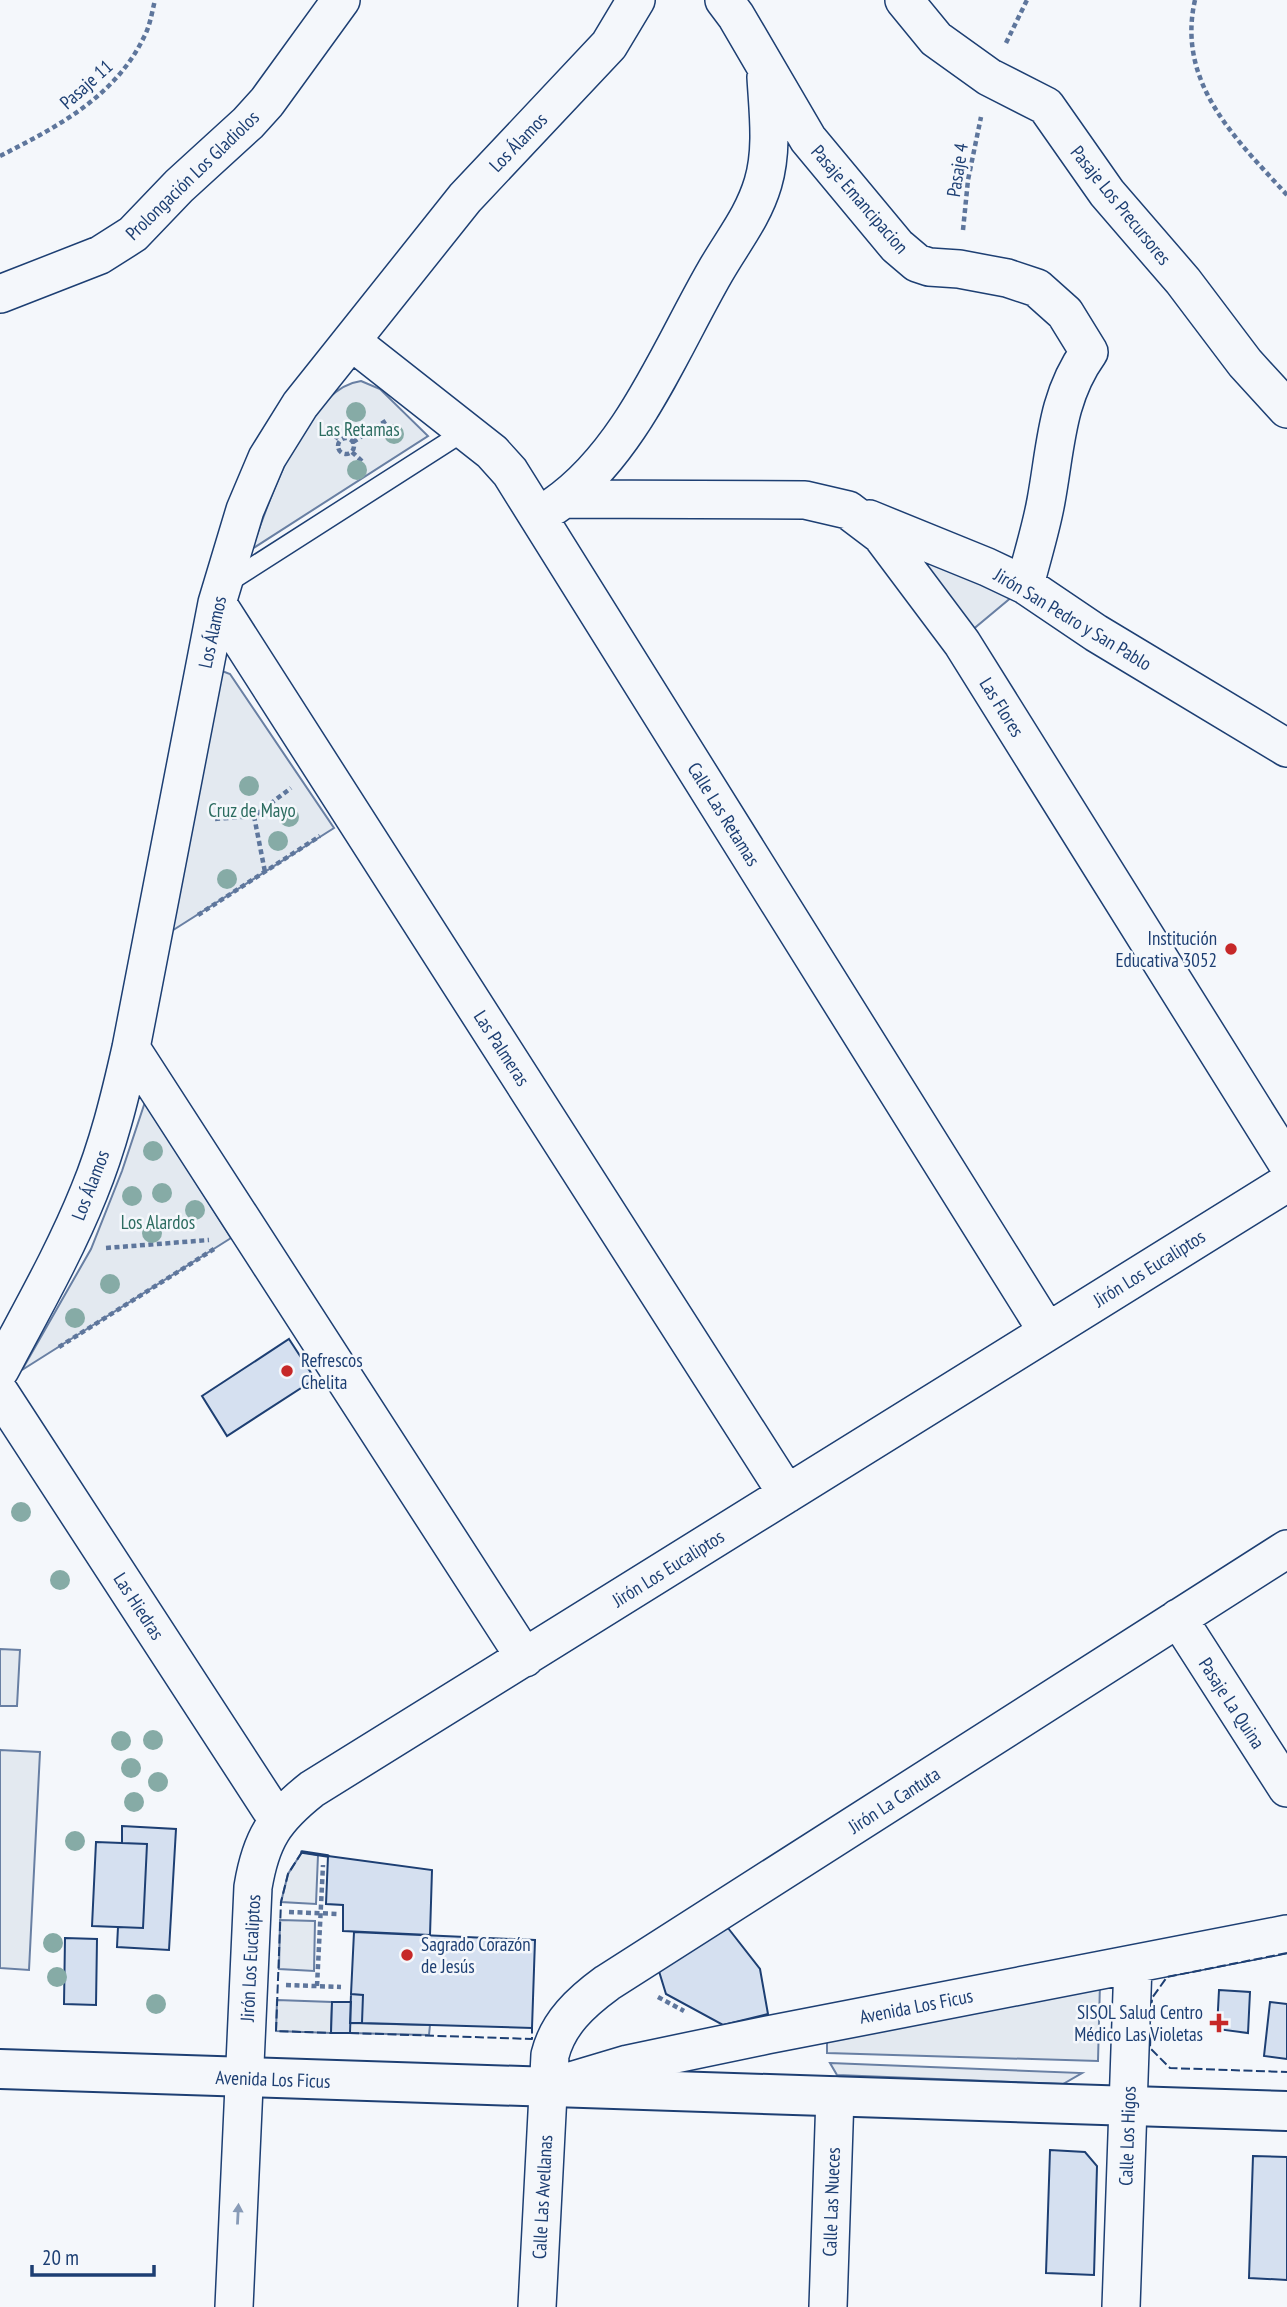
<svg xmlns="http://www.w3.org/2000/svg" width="1287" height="2307" font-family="'PT Sans Narrow',sans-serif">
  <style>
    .green { fill: #e3e9f0; stroke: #687fa3; stroke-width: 2 }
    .building { fill: #d5e0f0; stroke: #1d3f73; stroke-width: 2 }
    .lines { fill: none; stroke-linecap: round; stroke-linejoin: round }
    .service-casing { stroke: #1d3f73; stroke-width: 21 }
    .minor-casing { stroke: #1d3f73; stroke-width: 40 }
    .tertiary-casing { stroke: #1d3f73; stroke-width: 42 }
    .path { stroke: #5e769c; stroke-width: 4.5; stroke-dasharray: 5 3.5; stroke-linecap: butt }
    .service { stroke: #f4f7fb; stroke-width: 18 }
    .minor { stroke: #f4f7fb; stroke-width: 37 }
    .tertiary { stroke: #f4f7fb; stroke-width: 38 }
    .fence { stroke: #1d3f73; stroke-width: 2; stroke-dasharray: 9 3.5; stroke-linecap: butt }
    .wall { stroke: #1d3f73; stroke-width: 3.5 }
    .tree { fill: #86aba6 }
    .oneway { fill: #889bb7 }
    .poi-dot { fill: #c62828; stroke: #f4f7fb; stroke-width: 2.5 }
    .labels { text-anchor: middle; stroke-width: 5; stroke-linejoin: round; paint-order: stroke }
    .street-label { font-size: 19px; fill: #1d3f73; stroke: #f4f7fb }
    .park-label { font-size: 19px; fill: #2c6c60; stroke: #f4f7fb }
    .poi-label { font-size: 19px; fill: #1d3f73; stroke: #f4f7fb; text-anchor: end }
  </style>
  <rect width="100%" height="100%" fill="#f4f7fb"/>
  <path class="green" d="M 361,381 L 380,389 L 428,436 L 252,549 C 268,503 306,388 361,381 Z
    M 912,554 L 1013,596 L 971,631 Z
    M 222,671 L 230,674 L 334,828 L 167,934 Z
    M 145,1102 L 231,1238 L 22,1370 L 91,1249 L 122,1171 Z
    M 0,1649 L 20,1650 L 17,1706 L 0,1706 Z
    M 0,1750 L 40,1752 L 29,1970 L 0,1968 Z
    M 302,1852 L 318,1855 L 316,1904 L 281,1902 L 288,1874 Z
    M 280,1920 L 315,1921 L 314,1971 L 279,1969 Z
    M 1100,1983 L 1098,2061 L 827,2053 L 827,2040 Z
    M 277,2000 L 332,2002 L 331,2033 L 276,2031 Z
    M 350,2023 L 430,2025 L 429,2035 L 350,2033 Z
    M 830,2063 L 1082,2073 L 1063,2084 L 837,2075 Z"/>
  <path class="building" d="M 289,1339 L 315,1379 L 227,1436 L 202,1396 Z
    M 122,1826 L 176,1829 L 169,1950 L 117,1947 L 118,1927 L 143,1928 L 147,1844 L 122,1843 Z
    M 96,1842 L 147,1844 L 143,1928 L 92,1926 Z
    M 328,1856 L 432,1870 L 430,1935 L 343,1931 L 343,1905 L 326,1904 Z
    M 728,1928 L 760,1969 L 768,2014 L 723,2025 L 666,1994 L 658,1968 Z
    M 354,1932 L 535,1940 L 532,2028 L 362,2023 L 363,1995 L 351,1994 Z
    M 65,1938 L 97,1939 L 96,2005 L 64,2004 Z
    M 1219,1990 L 1250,1992 L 1248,2033 L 1217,2029 Z
    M 351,1994 L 363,1995 L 362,2023 L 350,2023 Z
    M 332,2002 L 351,2002 L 350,2033 L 331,2033 Z
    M 1270,2002 L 1287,2004 L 1287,2059 L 1264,2056 Z
    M 1050,2150 L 1085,2152 L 1097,2166 L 1094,2275 L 1046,2273 Z
    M 1253,2156 L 1287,2157 L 1287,2280 L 1249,2278 Z"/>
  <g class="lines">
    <defs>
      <path id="service" d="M 226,584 L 465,431"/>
      <path id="minor" d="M 724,0 L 736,16 L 808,139 L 897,246 L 917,263 L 929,267 L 959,269 L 1007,278 L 1037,288 L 1065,313 L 1089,352 C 1056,398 1056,447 1046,501 C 1041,529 1032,557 1025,585
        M 904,0 L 936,39 L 989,77 L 1046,106 L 1107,193 L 1183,281 L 1245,363 L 1287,409
        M 0,294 L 100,255 L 133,234 L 179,186 L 248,123 L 267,102 L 341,0
        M 351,341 L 492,452 L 510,472 L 1047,1331
        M 564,499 L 805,500 L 848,510 L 881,535 L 962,643 L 1287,1163
        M 554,506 C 630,454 670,350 715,272 C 732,242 753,217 763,183 C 773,149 768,112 766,77
        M 869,519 L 987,567 L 1025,585 L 1096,633 L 1287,748
        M 217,603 L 787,1494
        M 131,1048 L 525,1658
        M 0,1370 C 31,1311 64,1254 89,1192 C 108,1146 120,1097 131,1048 L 217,603 L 245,510 L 267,458 L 300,405 L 465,198 L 609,45 L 636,0
        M 0,1393 L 277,1819
        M 1178,1618 L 1287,1788
        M 561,2084 L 628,2064 L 767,2035 L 1287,1934
        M 234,2307 L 253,1887 C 261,1839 274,1819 312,1789 L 1287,1183
        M 537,2307 L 550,2055 C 558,2023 581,2002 607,1983 L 1287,1549
        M 828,2307 L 835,2096
        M 1121,2307 L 1133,1964"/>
      <path id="tertiary" d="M 0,2069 L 1287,2111"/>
    </defs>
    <use href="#service" class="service-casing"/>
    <use href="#minor" class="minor-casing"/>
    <use href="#tertiary" class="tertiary-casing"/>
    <path class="path" d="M 1195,0 C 1176,83 1236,139 1287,195
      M 1006,43 L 1027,0
      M 0,156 C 57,127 115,97 144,37 C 150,26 152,12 155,0
      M 963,230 L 968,180 L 981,117
      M 328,430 L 341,441
      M338 446a8 8 0 1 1 16 0a8 8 0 1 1-16 0Z
      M 353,442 L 387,420
      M 352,452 L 364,463
      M 254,816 L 265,872
      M 215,819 L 254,816 L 291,788
      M 198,915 L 320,836
      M 106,1248 L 209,1240
      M 59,1347 L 214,1249
      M 289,1912 L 339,1914
      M 286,1985 L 341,1987
      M 317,1986 L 323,1865
      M 658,1997 L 684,2011"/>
    <use href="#service" class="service"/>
    <use href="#minor" class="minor"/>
    <use href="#tertiary" class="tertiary"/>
    <path class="fence" d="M 302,1852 L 288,1874 L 281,1902 L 276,2031 L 331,2033
      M 1287,1953 L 1167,1977 L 1152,1998 L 1150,2048 L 1170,2068 L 1287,2072
      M 350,2033 L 532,2039 L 532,2028"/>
    <path class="wall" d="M 302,1852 L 328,1856"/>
  </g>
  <g class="tree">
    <circle cx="356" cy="412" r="10"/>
    <circle cx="394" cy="434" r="10"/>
    <circle cx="357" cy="470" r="10"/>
    <circle cx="249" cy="786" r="10"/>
    <circle cx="289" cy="817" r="10"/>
    <circle cx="278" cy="841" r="10"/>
    <circle cx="227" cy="879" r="10"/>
    <circle cx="153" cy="1151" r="10"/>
    <circle cx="162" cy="1193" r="10"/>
    <circle cx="132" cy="1196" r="10"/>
    <circle cx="195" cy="1210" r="10"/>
    <circle cx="152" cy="1233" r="10"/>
    <circle cx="110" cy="1284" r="10"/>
    <circle cx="75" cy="1318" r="10"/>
    <circle cx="21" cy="1512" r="10"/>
    <circle cx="60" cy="1580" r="10"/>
    <circle cx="153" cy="1740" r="10"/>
    <circle cx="121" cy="1741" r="10"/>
    <circle cx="131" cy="1768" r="10"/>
    <circle cx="158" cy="1782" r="10"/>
    <circle cx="134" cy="1802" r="10"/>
    <circle cx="75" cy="1841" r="10"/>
    <circle cx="53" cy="1943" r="10"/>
    <circle cx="57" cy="1977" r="10"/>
    <circle cx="156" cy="2004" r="10"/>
  </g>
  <defs><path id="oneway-solid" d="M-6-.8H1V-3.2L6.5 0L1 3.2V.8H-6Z" transform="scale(1.75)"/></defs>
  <use class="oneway" href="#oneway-solid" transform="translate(238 2214) rotate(-87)"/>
  <g class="poi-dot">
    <circle cx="1231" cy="949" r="7"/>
    <circle cx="287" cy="1371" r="7"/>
    <circle cx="407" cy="1955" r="7"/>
    <path d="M1215.5 2012.5h7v7h7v7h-7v7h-7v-7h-7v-7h7z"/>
  </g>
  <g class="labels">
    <g class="street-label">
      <text transform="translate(86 84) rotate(-42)" y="7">Pasaje 11</text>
      <text transform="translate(518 142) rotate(-46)" y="7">Los Álamos</text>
      <text transform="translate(957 170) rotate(-81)" y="7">Pasaje 4</text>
      <text transform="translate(192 175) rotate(-44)" y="7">Prolongación Los Gladiolos</text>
      <text transform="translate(860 199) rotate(49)" y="7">Pasaje Emancipacion</text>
      <text transform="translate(1121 205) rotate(51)" y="7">Pasaje Los Precursores</text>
      <text transform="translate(1073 619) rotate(31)" y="7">Jirón San Pedro y San Pablo</text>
      <text transform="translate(212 632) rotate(-78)" y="7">Los Álamos</text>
      <text transform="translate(1002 707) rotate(58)" y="7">Las Flores</text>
      <text transform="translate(724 814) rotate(58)" y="7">Calle Las Retamas</text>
      <text transform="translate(502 1048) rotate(57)" y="7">Las Palmeras</text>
      <text transform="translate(90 1185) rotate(-69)" y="7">Los Álamos</text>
      <text transform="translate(1149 1268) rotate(-32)" y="7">Jirón Los Eucaliptos</text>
      <text transform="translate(668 1568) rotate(-32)" y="7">Jirón Los Eucaliptos</text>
      <text transform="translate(139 1606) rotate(57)" y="7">Las Hiedras</text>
      <text transform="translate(1232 1703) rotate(57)" y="7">Pasaje La Quina</text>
      <text transform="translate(894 1800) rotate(-33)" y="7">Jirón La Cantuta</text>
      <text transform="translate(250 1958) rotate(-87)" y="7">Jirón Los Eucaliptos</text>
      <text transform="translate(916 2006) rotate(-11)" y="7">Avenida Los Ficus</text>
      <text transform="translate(273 2079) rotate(2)" y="7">Avenida Los Ficus</text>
      <text transform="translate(1127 2136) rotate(-88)" y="7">Calle Los Higos</text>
      <text transform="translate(542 2197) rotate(-87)" y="7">Calle Las Avellanas</text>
      <text transform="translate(831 2202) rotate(-88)" y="7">Calle Las Nueces</text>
    </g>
    <g class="park-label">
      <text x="359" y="436">Las Retamas</text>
      <text x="252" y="817">Cruz de Mayo</text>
      <text x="158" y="1229">Los Alardos</text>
    </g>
    <g class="poi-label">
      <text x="1217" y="945">Institución<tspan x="1217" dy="22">Educativa 3052</tspan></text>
      <text x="301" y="1367" text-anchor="start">Refrescos<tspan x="301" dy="22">Chelita</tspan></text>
      <text x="421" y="1951" text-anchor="start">Sagrado Corazón<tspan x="421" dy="22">de Jesús</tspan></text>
      <text x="1203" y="2019">SISOL Salud Centro<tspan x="1203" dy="22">Médico Las Violetas</tspan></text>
    </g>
  </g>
  <path d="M32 2265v10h122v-10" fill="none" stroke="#1d3f73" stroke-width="3.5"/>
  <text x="42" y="2265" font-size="21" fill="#1d3f73" stroke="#f4f7fb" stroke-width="5" paint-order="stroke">20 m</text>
</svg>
